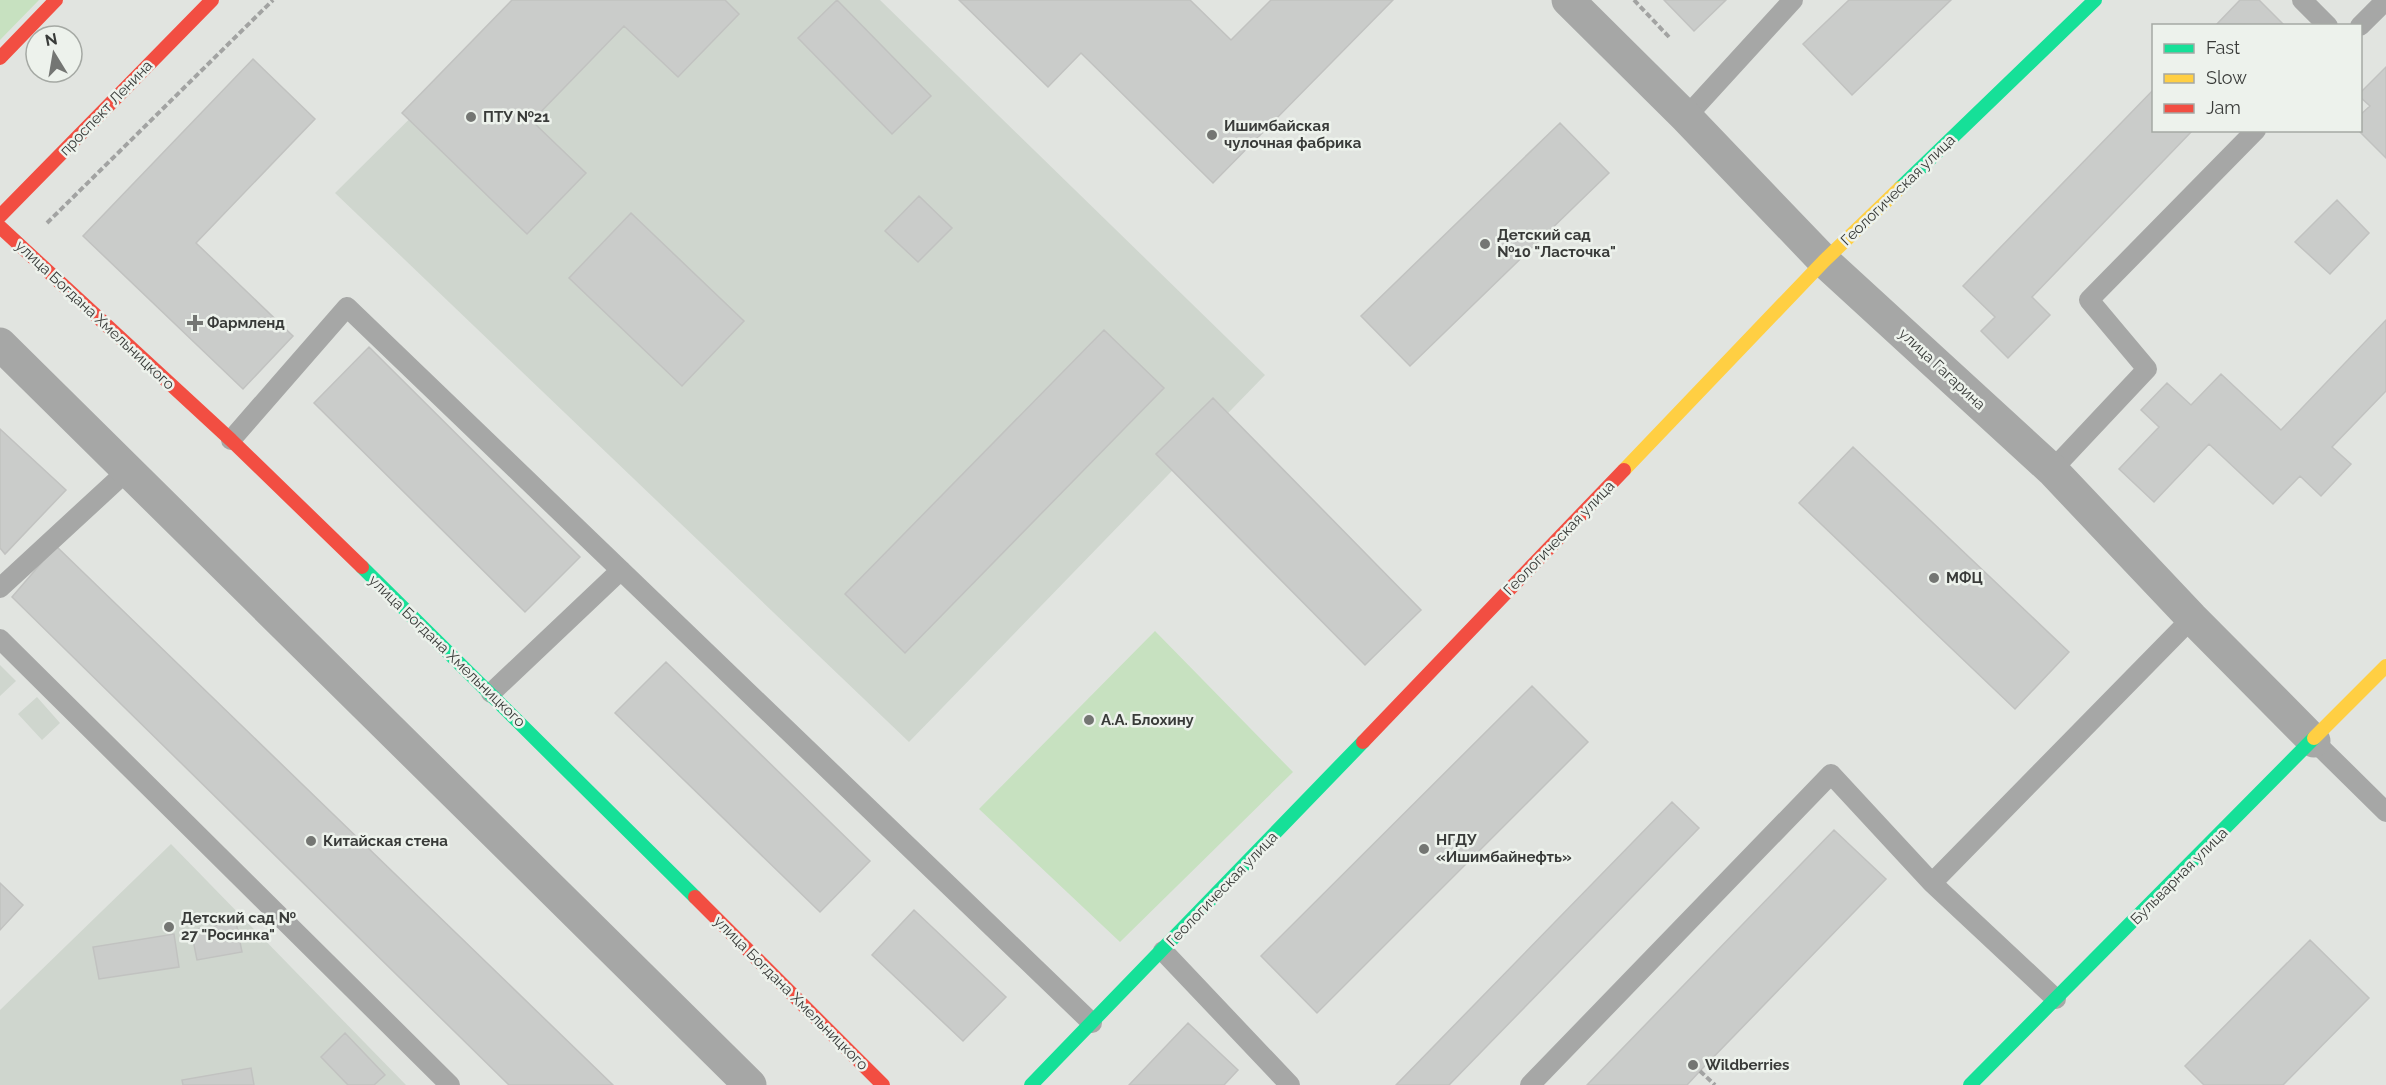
<svg xmlns="http://www.w3.org/2000/svg" width="2386" height="1085" font-family="Raleway,sans-serif">
  <style>
    .built { fill: #cfd6ce }
    .green { fill: #c7e1c0 }
    .building { fill: #caccca; stroke: #c1c2c0; stroke-width: 1.5 }
    .lines { fill: none; stroke-linecap: round; stroke-linejoin: round }
    .path { stroke: #a2a3a2; stroke-width: 4; stroke-dasharray: 6 3; stroke-linecap: butt }
    .lane { stroke: #a6a7a6; stroke-width: 20 }
    .street { stroke: #a6a7a6; stroke-width: 33 }
    .fast { stroke: #16e098; stroke-width: 14 }
    .slow { stroke: #ffcf43; stroke-width: 14 }
    .jam { stroke: #f24e42; stroke-width: 14 }
    .poi-dot { fill: #747673; stroke: #edf2ec; stroke-width: 2 }
    .labels { text-anchor: middle; stroke-width: 5; stroke-linejoin: round; paint-order: stroke }
    .street-label { font-size: 15px; fill: #393b39; stroke: #edf2ec }
    .poi-label { font-size: 15px; font-weight: bold; fill: #393b39; stroke: #edf2ec; text-anchor: start }
  </style>
  <rect width="100%" height="100%" fill="#e1e4e0"/>
  <path class="built" d="M 529,0 L 880,0 L 1265,375 L 909,742 L 335,193 Z
    M 0,665 L 16,681 L 0,696 Z
    M 37,697 L 60,723 L 42,740 L 18,714 Z
    M 171,844 L 406,1085 L 0,1085 L 0,1010 Z"/>
  <path class="green" d="M 0,0 L 39,0 L 0,40 Z
    M 1155,631 L 1293,772 L 1120,942 L 979,809 Z"/>
  <path class="building" d="M 512,0 L 725,0 L 739,14 L 678,77 L 624,26 L 532,121 L 586,173 L 527,234 L 402,113 Z
    M 837,0 L 931,96 L 892,134 L 798,38 Z
    M 959,0 L 1190,0 L 1231,40 L 1271,0 L 1393,0 L 1213,183 L 1081,53 L 1048,87 Z
    M 1664,0 L 1726,0 L 1694,31 Z
    M 1849,0 L 1951,0 L 1852,95 L 1803,44 Z
    M 2240,0 L 2259,0 L 2285,26 L 2215,26 Z
    M 253,59 L 315,119 L 196,243 L 293,336 L 243,389 L 83,236 Z
    M 2386,67 L 2386,158 L 2358,130 L 2360,130 L 2360,115 L 2370,106 L 2360,97 L 2360,93 Z
    M 2154,89 L 2154,130 L 2193,130 L 2032,297 L 2050,315 L 2008,358 L 1981,331 L 1995,317 L 1963,286 Z
    M 1560,123 L 1609,173 L 1410,366 L 1361,316 Z
    M 919,196 L 952,228 L 918,262 L 885,231 Z
    M 2337,200 L 2369,233 L 2330,274 L 2295,242 Z
    M 631,213 L 744,321 L 682,386 L 569,278 Z
    M 2386,320 L 2386,391 L 2332,447 L 2351,464 L 2321,496 L 2300,476 L 2273,504 L 2209,444 L 2154,502 L 2119,469 L 2159,427 L 2141,410 L 2167,383 L 2191,405 L 2221,374 L 2281,430 Z
    M 1104,330 L 1164,388 L 905,653 L 845,594 Z
    M 369,347 L 580,557 L 525,612 L 314,403 Z
    M 1213,398 L 1421,610 L 1365,665 L 1156,454 Z
    M 0,429 L 66,490 L 5,554 L 0,548 Z
    M 1853,447 L 2069,652 L 2015,709 L 1799,503 Z
    M 56,546 L 613,1085 L 509,1085 L 12,597 Z
    M 666,662 L 870,861 L 820,912 L 615,713 Z
    M 1532,686 L 1588,742 L 1317,1013 L 1261,956 Z
    M 1672,802 L 1699,828 L 1449,1085 L 1396,1085 Z
    M 1834,830 L 1886,879 L 1700,1071 L 1687,1085 L 1587,1085 Z
    M 0,883 L 23,905 L 0,930 Z
    M 914,910 L 1006,997 L 963,1041 L 872,955 Z
    M 236,922 L 242,952 L 197,960 L 191,930 Z
    M 174,934 L 179,967 L 99,979 L 93,947 Z
    M 2310,940 L 2369,998 L 2283,1085 L 2204,1085 L 2185,1066 Z
    M 1188,1023 L 1238,1070 L 1224,1085 L 1129,1085 Z
    M 345,1033 L 385,1075 L 374,1085 L 348,1085 L 321,1057 Z
    M 251,1068 L 254,1085 L 183,1085 L 182,1080 Z"/>
  <g class="lines">
    <path class="path" d="M 1634,0 L 1669,37
      M 47,223 L 273,0
      M 1700,1071 L 1715,1085"/>
    <path class="lane" d="M 2302,0 L 2328,26
      M 2360,26 L 2386,0
      M 1686,117 L 1793,0
      M 231,440 L 347,307 L 1092,1023
      M 2052,470 L 2147,369 L 2089,300 L 2256,130
      M 0,588 L 128,470
      M 0,639 L 450,1085
      M 491,693 L 621,570
      M 2314,741 L 2386,812
      M 1163,951 L 1290,1085
      M 2056,999 L 1932,883 L 2192,618
      M 1530,1085 L 1831,774 L 1932,883"/>
    <path class="street" d="M 1568,0 L 1686,117 L 1824,261 L 2052,470 L 2192,618 L 2314,741
      M 0,344 L 750,1085"/>
    <path class="fast" d="M 1900,188 L 2095,0
      M 362,567 L 695,897
      M 1031,1085 L 1363,742
      M 1970,1085 L 2314,738"/>
    <path class="slow" d="M 1624,470 L 1824,261 L 1900,188
      M 2314,738 L 2386,666"/>
    <path class="jam" d="M 0,58 L 56,0
      M 0,216 L 212,0
      M 0,227 L 231,440 L 362,567
      M 1363,742 L 1624,470
      M 695,897 L 883,1085"/>
  </g>
  <g class="poi-dot">
    <circle cx="471" cy="117" r="6"/>
    <circle cx="1212" cy="135" r="6"/>
    <circle cx="1485" cy="244" r="6"/>
    <path d="M192 314h6v6h6v6h-6v6h-6v-6h-6v-6h6z"/>
    <circle cx="1934" cy="578" r="6"/>
    <circle cx="1089" cy="720" r="6"/>
    <circle cx="311" cy="841" r="6"/>
    <circle cx="1424" cy="849" r="6"/>
    <circle cx="169" cy="927" r="6"/>
    <circle cx="1693" cy="1065" r="6"/>
  </g>
  <g class="labels">
    <g class="street-label">
      <text transform="translate(106 108) rotate(-46)" y="5">проспект Ленина</text>
      <text transform="translate(1898 190) rotate(-44)" y="5">Геологическая улица</text>
      <text transform="translate(95 315) rotate(43)" y="5">улица Богдана Хмельницкого</text>
      <text transform="translate(1942 369) rotate(43)" y="5">улица Гагарина</text>
      <text transform="translate(1559 538) rotate(-46)" y="5">Геологическая улица</text>
      <text transform="translate(447 651) rotate(44)" y="5">улица Богдана Хмельницкого</text>
      <text transform="translate(2179 876) rotate(-45)" y="5">Бульварная улица</text>
      <text transform="translate(1222 889) rotate(-46)" y="5">Геологическая улица</text>
      <text transform="translate(791 993) rotate(45)" y="5">улица Богдана Хмельницкого</text>
    </g>
    <g class="poi-label">
      <text x="483" y="122">ПТУ №21</text>
      <text x="1224" y="131">Ишимбайская<tspan x="1224" dy="17">чулочная фабрика</tspan></text>
      <text x="1497" y="240">Детский сад<tspan x="1497" dy="17">№10 "Ласточка"</tspan></text>
      <text x="207" y="328">Фармленд</text>
      <text x="1946" y="583">МФЦ</text>
      <text x="1101" y="725">А.А. Блохину</text>
      <text x="1436" y="845">НГДУ<tspan x="1436" dy="17">«Ишимбайнефть»</tspan></text>
      <text x="323" y="846">Китайская стена</text>
      <text x="181" y="923">Детский сад №<tspan x="181" dy="17">27 "Росинка"</tspan></text>
      <text x="1705" y="1070">Wildberries</text>
    </g>
  </g>
  <rect x="2152" y="24" width="210" height="108" fill="#edf2ec" stroke="#a5a9a4" stroke-width="1.5"/>
  <rect x="2164" y="44" width="30" height="9" fill="#16e098" stroke="#a5a9a4" stroke-width="1.5"/>
  <text x="2206" y="54" font-size="18" fill="#393b39">Fast</text>
  <rect x="2164" y="74" width="30" height="9" fill="#ffcf43" stroke="#a5a9a4" stroke-width="1.5"/>
  <text x="2206" y="84" font-size="18" fill="#393b39">Slow</text>
  <rect x="2164" y="104" width="30" height="9" fill="#f24e42" stroke="#a5a9a4" stroke-width="1.5"/>
  <text x="2206" y="114" font-size="18" fill="#393b39">Jam</text>
  <g transform="translate(54 54) rotate(349)"><circle r="28" fill="#edf2ec" stroke="#a5a9a4" stroke-width="1.5"/>
  <path d="M0-4.5L10 22L0 15L-10 22Z" fill="#747673"/>
  <text y="-9" font-size="16" font-weight="bold" text-anchor="middle" fill="#393b39">N</text>
  </g>
</svg>
